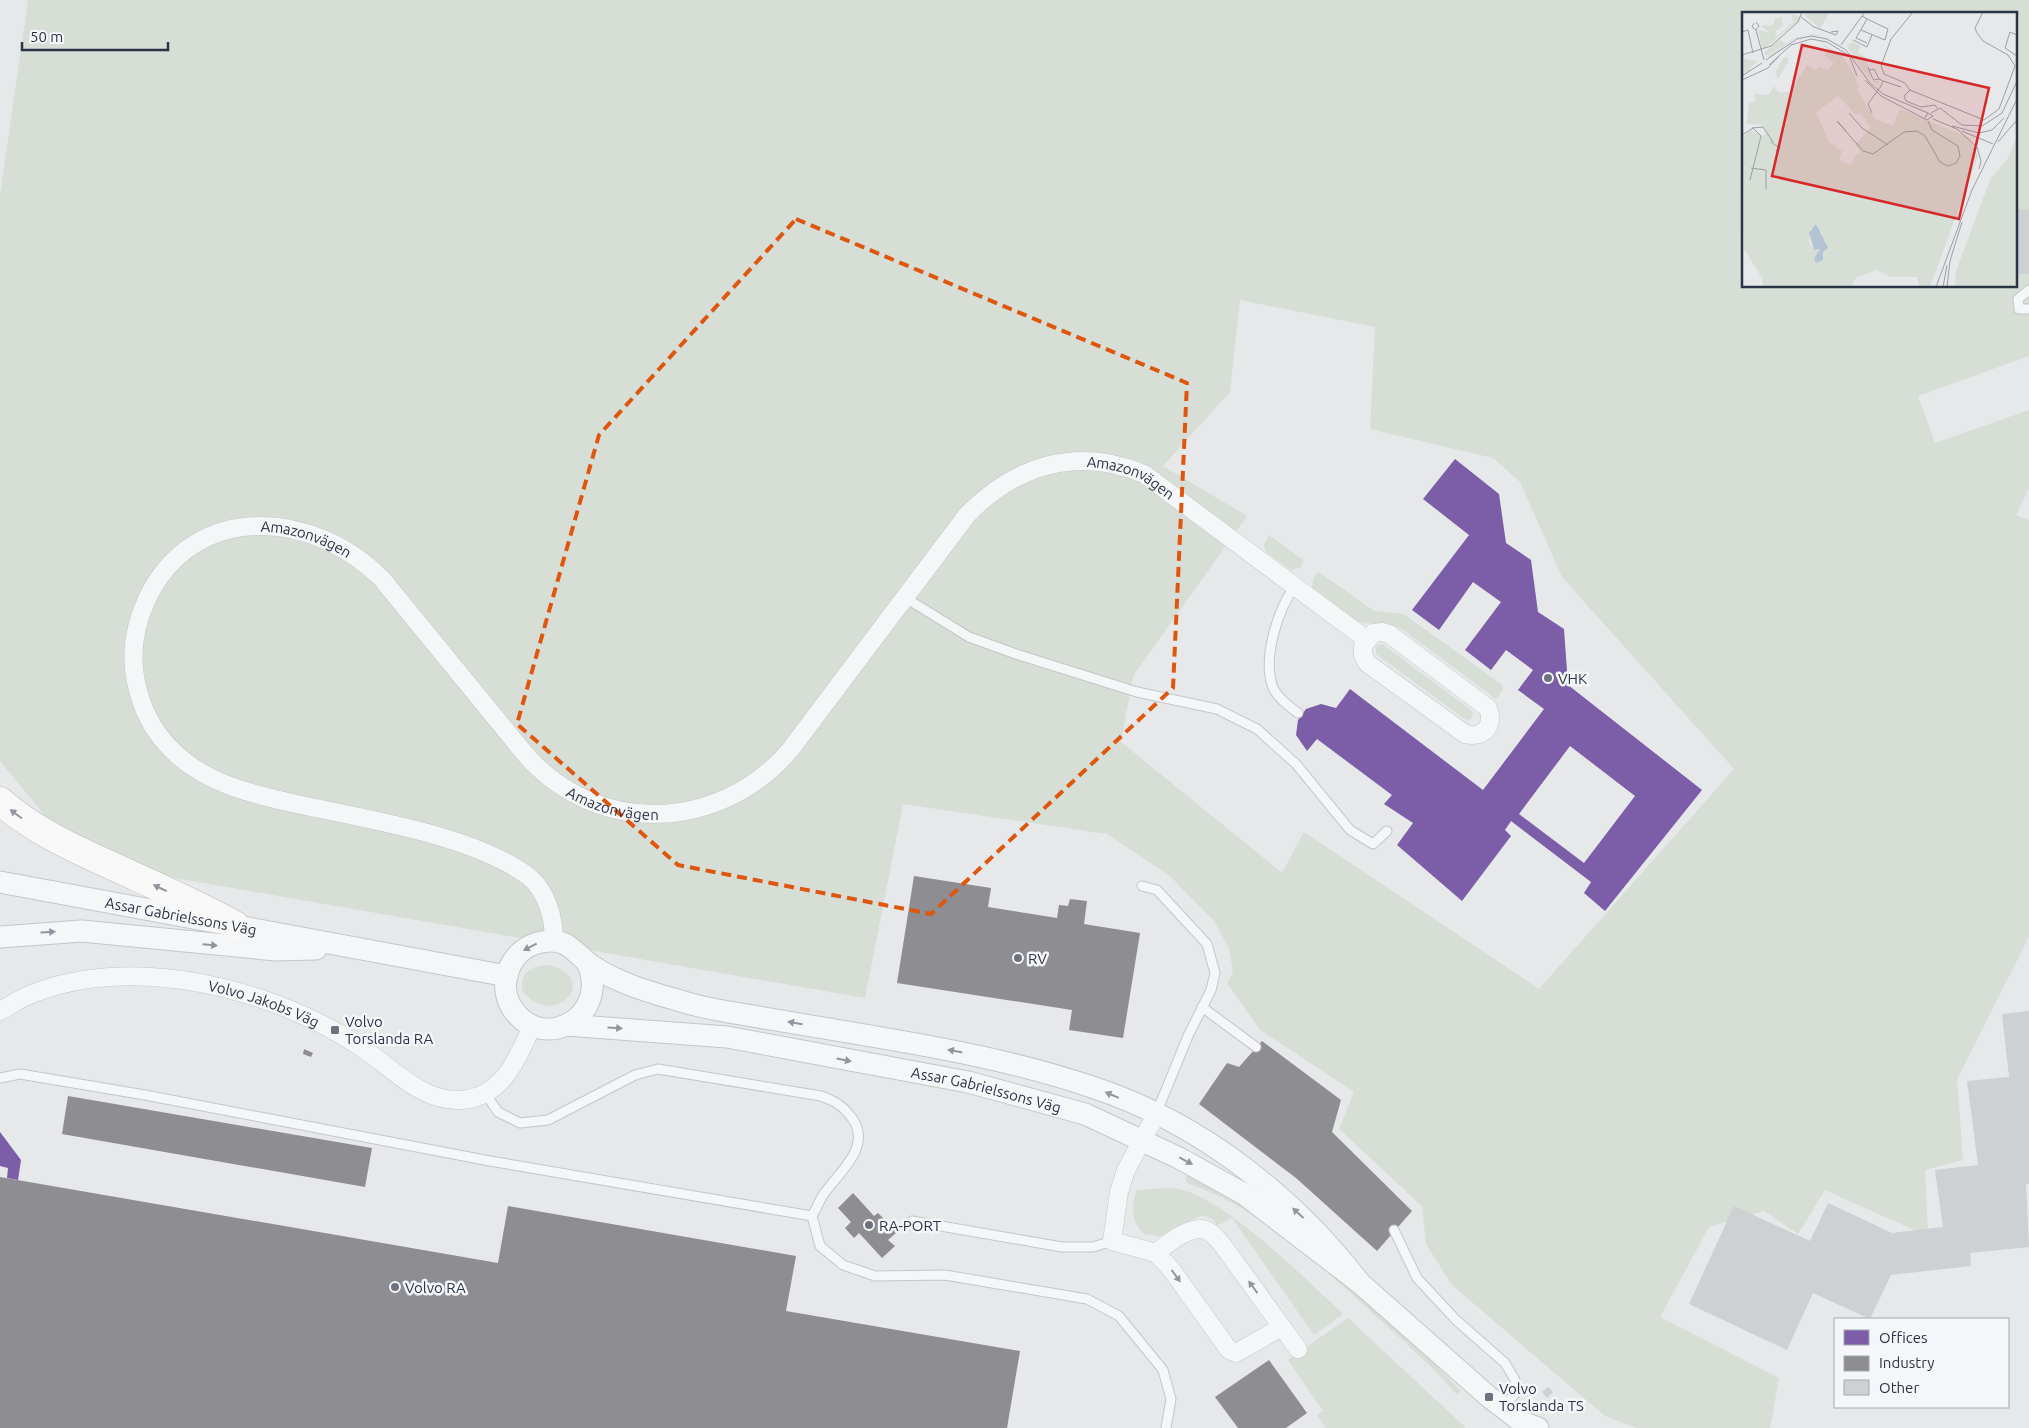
<svg xmlns="http://www.w3.org/2000/svg" width="2029" height="1428" font-family="Ubuntu,sans-serif">
<style>
.green{fill:#d6ded6;fill-rule:evenodd}
.offices{fill:#7b5ea7;fill-rule:evenodd}
.industry{fill:#8d8d92}
.building{fill:#ced0d3}
.lines{fill:none;stroke-linecap:round;stroke-linejoin:round}
.service-casing{stroke:#c4c6c8;stroke-width:11}
.minor-casing{stroke:#c4c6c8;stroke-width:19}
.tertiary-casing{stroke:#c4c6c8;stroke-width:23}
.trunk-casing{stroke:#b8bbbf;stroke-width:29}
.service{stroke:#f5f6f7;stroke-width:9}
.minor{stroke:#f5f6f7;stroke-width:18}
.tertiary{stroke:#f5f6f7;stroke-width:21}
.trunk{stroke:#f8f8f8;stroke-width:28}
.oneway{fill:#92969e}
.oneway2{fill:#90959e}
.marked{fill:none;stroke:#df570f;stroke-width:4;stroke-dasharray:10 6;stroke-linejoin:round}
.poi-dot{fill:#6c737f;stroke:#f4f6f9;stroke-width:2}
.labels{text-anchor:middle;dominant-baseline:central;stroke-width:5;stroke-linejoin:round;paint-order:stroke}
.street-label{font-size:15px;fill:#2b3445;stroke:#f4f6f9}
.poi-label{font-size:15px;fill:#2b3445;stroke:#f4f6f9;text-anchor:start}
.inset-road{fill:none;stroke:#9ba0a8;stroke-width:1}
.view{fill:#d62828;fill-opacity:0.15;stroke:#d62828;stroke-width:2.5}
.inset-edge{fill:none;stroke:#2b3445;stroke-width:2.5}
</style>
<rect width="100%" height="100%" fill="#e6e8ea"/>
<g class="green">
<path d="M28,0h2001v356l-111,40 17,47 94,-33v79l-13,26 13,5v417l-72,142 6,81 -38,10 3,61 -14,-1 -89,-40 -27,44 -34,-23 -55,16 -49,90 119,61 -9,50h-133l-32,-12 -153,-131 -26,-41 -4,-38 -83,-77 15,-37 -94,-62 -33,-47 6,-11 -4,-24 -15,-27 -44,-45 -63,-42 -204,-30 -38,194 -782,-136 -83,-101v-566zM1743,14h272v272h-272zM1240,300l135,27 -5,102 123,29 27,24 42,95 172,192 -195,220 -235,-157 -22,41 -161,-131 12,-66 114,-160 -84,-50 67,-74z"/>
<polygon points="1269,535 1303,560 1301,567 1291,570 1266,552 1264,545"/>
<path d="M1319,572l55,39 30,3 98,71 1,4 -7,10 -94,-70c-21,-11 -33,-1 -49,-10l-41,-31 1,-10z"/>
<polygon points="1382,644 1471,710 1473,714 1471,719 1466,720 1376,654 1376,646"/>
<path d="M548,965c55,13 6,65 -25,27 -5,-18 8,-26 25,-27z"/>
<path d="M1190,1171l107,69 113,99 51,52 -4,4c-23,-28 -52,-52 -79,-77 -56,-51 -117,-110 -191,-135l-1,-4z"/>
<path d="M1168,1188c47,-2 140,94 175,126l-29,21 -82,-117 -15,8 -3,-6 -11,-5 -16,7 -23,15 -20,-3c-13,-13 -14,-28 -7,-44z"/>
<polygon points="1348,1318 1466,1428 1326,1428 1317,1415 1323,1411 1288,1360"/>
</g>
<g class="offices">
<path d="M1455,459l44,35 7,49 25,17 7,52 26,17 4,56 134,105 -97,121 -21,-18 7,-11 -80,-61 -6,9 6,6 -49,65 -65,-56 16,-22 -29,-19 8,-9 -75,-56 -10,12 -11,-16 2,-15 8,-11 15,-5 15,4 14,-19 133,101 61,-81 -26,-19 15,-20 -27,-20 -15,20 -26,-20 36,-48 -28,-20 -34,48 -27,-20 57,-75 -46,-36zM1570,746l65,50 -51,67 -65,-49z"/>
<polygon points="0,1132 21,1160 18,1180 7,1178 8,1168 0,1166"/>
</g>
<g class="industry">
<polygon points="914,876 991,888 988,907 1057,918 1059,905 1068,906 1070,899 1087,901 1084,924 1140,933 1123,1038 1069,1030 1072,1010 897,983"/>
<polygon points="1262,1041 1341,1100 1332,1132 1412,1211 1377,1251 1296,1178 1199,1104 1227,1063 1239,1067"/>
<polygon points="304,1049 313,1053 311,1057 303,1054"/>
<polygon points="68,1096 372,1148 365,1187 62,1134"/>
<polygon points="0,1177 498,1263 508,1206 796,1256 786,1311 1020,1351 1007,1428 0,1428"/>
<polygon points="853,1193 874,1216 878,1213 897,1232 888,1240 895,1246 882,1258 859,1233 854,1238 845,1228 851,1222 838,1208"/>
<polygon points="1269,1360 1307,1413 1286,1428 1238,1428 1215,1397"/>
</g>
<g class="building">
<polygon points="2025,209 2029,210 2029,274 2015,274 2015,210"/>
<polygon points="2029,1011 2029,1184 2026,1184 2029,1247 1970,1253 1971,1266 1891,1275 1870,1319 1813,1293 1787,1350 1689,1304 1734,1206 1810,1241 1828,1203 1892,1233 1943,1227 1935,1170 1978,1165 1967,1081 2009,1077 2002,1014"/>
<polygon points="1548,1387 1553,1392 1547,1398 1542,1392"/>
</g>
<g class="lines">
<defs>
<g id="service">
<polyline points="2029,290 2018,299 2019,309 2029,309"/>
<path d="M1295,586c-17,23 -32,70 -23,99 4,12 17,21 26,28"/>
<polyline points="904,597 969,637 1016,654 1137,692 1217,709 1257,729 1296,764 1350,830 1373,844 1387,831"/>
<polyline points="1142,886 1157,890 1207,944 1215,973 1211,990 1188,1036 1156,1114"/>
<polyline points="1202,1007 1256,1047"/>
<polyline points="0,1078 20,1074 145,1095 490,1161 812,1216"/>
<path d="M485,1093l13,19 22,11 28,-3 87,-45 23,-6 163,27c14,5 22,10 31,22 21,29 -14,55 -29,77 -4,7 -7,14 -11,21"/>
<polyline points="812,1216 820,1246 843,1265 875,1276 945,1275 1087,1299 1119,1316 1163,1370 1171,1399 1166,1428"/>
<polyline points="912,1221 1062,1247 1093,1247 1112,1241"/>
<polyline points="1394,1230 1417,1278 1456,1320 1505,1363 1515,1380 1516,1393 1503,1407"/>
</g>
<g id="minor">
<path d="M1382,632l7,2 99,74c7,18 -5,31 -23,26l-98,-71 -4,-8v-9l10,-13z"/>
<path id="s1" d="M554,941c0,-23 -7,-50 -26,-65 -54,-40 -157,-56 -222,-70 -51,-11 -102,-21 -138,-60 -17,-18 -27,-40 -32,-64 -6,-28 -1,-57 11,-83 47,-99 167,-89 235,-20l143,175c72,83 195,78 265,-4l177,-235c48,-50 111,-69 177,-41l223,166"/>
<path id="s2" d="M0,1011c11,-6 22,-14 34,-18 99,-39 236,-5 322,51 33,20 63,58 105,56 42,-3 56,-41 71,-74"/>
<polyline points="1156,1253 1112,1241 1119,1192 1126,1170 1156,1115"/>
<path d="M1282,1327l-46,26 -7,-3 -58,-81 -15,-16c11,-9 30,-25 46,-24 7,0 14,9 19,14l77,106"/>
</g>
<g id="tertiary">
<path id="s3" d="M0,882l507,94"/>
<polyline points="0,937 82,931 276,950 316,949"/>
<path d="M587,962c25,54 -45,93 -75,46 -16,-26 0,-61 30,-66 26,-5 31,10 49,23 29,20 66,29 100,39 22,6 45,9 67,13 36,6 71,12 107,18 77,13 153,27 227,52 107,35 200,108 268,196"/>
<path id="s4" d="M566,1025l161,12 241,45 117,32 94,44 65,36 116,89 129,114 33,25 16,6"/>
</g>
<path id="trunk" d="M0,801c32,28 70,46 108,63 43,20 86,38 127,61"/>
</defs>
<use href="#service" class="service-casing"/>
<use href="#minor" class="minor-casing"/>
<use href="#tertiary" class="tertiary-casing"/>
<use href="#trunk" class="trunk-casing"/>
<use href="#service" class="service"/>
<use href="#minor" class="minor"/>
<use href="#tertiary" class="tertiary"/>
<use href="#trunk" class="trunk"/>
</g>
<defs><path id="oneway-solid" d="M-6-.8H1V-3.2L6.5 0L1 3.2V.8H-6Z" transform="scale(1.25)"/></defs>
<g class="oneway">
<use href="#oneway-solid" transform="translate(16 814) rotate(-143)"/>
<use href="#oneway-solid" transform="translate(160 888) rotate(-155)"/>
</g>
<g class="oneway2">
<use href="#oneway-solid" transform="translate(48 932) rotate(-3)"/>
<use href="#oneway-solid" transform="translate(210 945) rotate(5)"/>
<use href="#oneway-solid" transform="translate(530 947) rotate(153)"/>
<use href="#oneway-solid" transform="translate(795 1023) rotate(-170)"/>
<use href="#oneway-solid" transform="translate(615 1028) rotate(4)"/>
<use href="#oneway-solid" transform="translate(955 1051) rotate(-169)"/>
<use href="#oneway-solid" transform="translate(844 1060) rotate(11)"/>
<use href="#oneway-solid" transform="translate(1112 1095) rotate(-157)"/>
<use href="#oneway-solid" transform="translate(1186 1161) rotate(28)"/>
<use href="#oneway-solid" transform="translate(1298 1213) rotate(-138)"/>
<use href="#oneway-solid" transform="translate(1176 1276) rotate(54)"/>
<use href="#oneway-solid" transform="translate(1253 1287) rotate(-126)"/>
</g>
<path class="marked" d="M796,219l391,164 -14,305 -242,226 -253,-49 -161,-141 82,-289z"/>
<g class="poi-dot">
<circle cx="1548" cy="678" r="5"/>
<circle cx="1018" cy="958" r="5"/>
<rect x="330" y="1025" width="10" height="10" rx="2.5"/>
<circle cx="869" cy="1225" r="5"/>
<circle cx="395" cy="1287" r="5"/>
<rect x="1484" y="1392" width="10" height="10" rx="2.5"/>
</g>
<g class="labels">
<g class="street-label">
<text stroke="none"><textPath href="#s1" startOffset="1901">Amazonvägen</textPath></text>
<text stroke="none"><textPath href="#s1" startOffset="808">Amazonvägen</textPath></text>
<text stroke="none"><textPath href="#s1" startOffset="1226">Amazonvägen</textPath></text>
<text stroke="none"><textPath href="#s3" startOffset="184">Assar Gabrielssons Väg</textPath></text>
<text stroke="none"><textPath href="#s2" startOffset="274">Volvo Jakobs Väg</textPath></text>
<text stroke="none"><textPath href="#s4" startOffset="426">Assar Gabrielssons Väg</textPath></text>
</g>
<g class="poi-label">
<text x="1558" y="678">VHK</text>
<text x="1028" y="958">RV</text>
<text x="345" y="1021">Volvo<tspan x="345" dy="17">Torslanda RA</tspan></text>
<text x="879" y="1225">RA-PORT</text>
<text x="405" y="1287">Volvo RA</text>
<text x="1499" y="1388">Volvo<tspan x="1499" dy="17">Torslanda TS</tspan></text>
</g>
</g>
<g transform="translate(1742 12)">
<rect width="275" height="275" fill="#e6e8ea"/>
<path d="M64,0h24l-10,16 -15,-12zM48,3h6l2,3 2,-3 -1,5 -37,30 -4,-20 12,3 -9,-7 12,-1 2,-7 7,-1 1,9 -8,6 2,4 17,-14zM64,23l7,-1 6,1 22,7 -20,-6 -15,-1 -15,6 -19,15 -6,1 15,-10 -16,9v-4l15,-13 5,5 6,-4 7,-3zM110,30l9,4 -3,7 8,4 5,24h8v4l-8,-4 -24,-34zM80,31l19,12 11,15 7,17 -2,3 18,29 18,7 7,-17 69,29 9,18 -48,131h-11l-2,-10h-26l-15,-7 -20,8 -5,9h-88l-1,-9 -18,-29 -1,-112 8,-8 10,7 6,-2 -4,-9 -16,-1 2,-22h6v-8l14,1 5,-9 4,6h12l17,-27 9,6 3,-4 9,3 6,-7 -10,-8 3,-6zM96,84l18,19 3,-3 12,15 -16,18 6,7 -7,5 -3,8 -12,-5 3,-9 -13,-9 -13,-30zM69,216l12,24 -6,11 -3,-5 6,-9 -6,1 -5,-8zM42,45h4v5l-10,17 -3,-7zM0,46l15,3 -8,8 2,1 -9,4zM275,124v151h-62l1,-16 34,-91 18,-22z" fill="#d6ded6" fill-rule="evenodd"/>
<path d="M74,212l12,24 -5,4v8l-7,3 -2,-5 6,-9 -6,1 -5,-17z" fill="#b5c4d4"/>
<path class="inset-road" d="M171,0l-22,27 -10,27 3,8 21,9 5,7 74,30 15,-11 16,-43 -7,-11 -25,-14 -6,-8 -2,-5 8,-16M120,4l5,3 -11,19 11,5M59,5l13,10 22,8 2,-4 -7,1M12,11l-2,4 4,3 3,-4 -3,-4M14,18l8,30M119,18l24,10 3,-11 -21,-10M0,20l6,-2 5,23M275,23l-7,-3 -5,16 12,8M111,28l14,7 5,-12M99,33l24,-33M0,43l29,-9 27,-24 4,-10M108,46l7,18M24,48l31,-21 14,-3 16,3 19,11 24,33 13,11 45,19M27,53l22,-20 20,-6 16,3 21,13M126,55l1,3 4,9 1,1 5,-1 -5,-10 -5,1M0,64l20,-13M0,68l26,-12 11,-12M123,68l16,16 46,24 6,-4 -5,-3 -3,5M141,69l18,6M168,78l-6,6 2,5 15,6 14,-2 2,3M107,101l13,15 26,17M130,101l-4,-9 13,-18 2,-5 -4,-2M189,101l9,-5 22,17 20,1 20,-13 15,-32M191,107l24,10M210,114l27,7 13,-3M10,116l11,-1 10,15M215,117l20,18 4,14 -2,8M250,118l12,-12M104,119l-9,-10 26,30 10,3 31,-22 13,-1 8,5 15,26 8,4 8,-3 4,-7 -2,-10 -26,-16 -4,-9M220,119l31,13M0,123l11,-7 8,8 -11,44M29,130l9,6 -4,3M256,130l19,-22M0,148v21M9,156l15,2v19M194,275l36,-97 45,-91M201,275l4,-22M205,275l3,-26 12,-39"/>
<path class="view" d="M60,33l187,43 -30,131 -187,-43z"/>
<rect width="275" height="275" class="inset-edge"/>
</g>
<rect x="1834" y="1318" width="175" height="90" fill="#f4f6f9" stroke="#a4a8b1"/>
<rect x="1844" y="1330" width="25" height="15" fill="#7b5ea7" stroke="#a4a8b1"/>
<text x="1879" y="1343" font-size="15" fill="#2b3445">Offices</text>
<rect x="1844" y="1356" width="25" height="15" fill="#8d8d92" stroke="#a4a8b1"/>
<text x="1879" y="1368" font-size="15" fill="#2b3445">Industry</text>
<rect x="1844" y="1380" width="25" height="15" fill="#ced0d3" stroke="#a4a8b1"/>
<text x="1879" y="1393" font-size="15" fill="#2b3445">Other</text>
<path d="M22 42v8h146v-8" fill="none" stroke="#2b3445" stroke-width="2.5"/>
<text x="30" y="42" font-size="15" fill="#2b3445" stroke="#f4f6f9" stroke-width="4" paint-order="stroke">50 m</text>
</svg>
